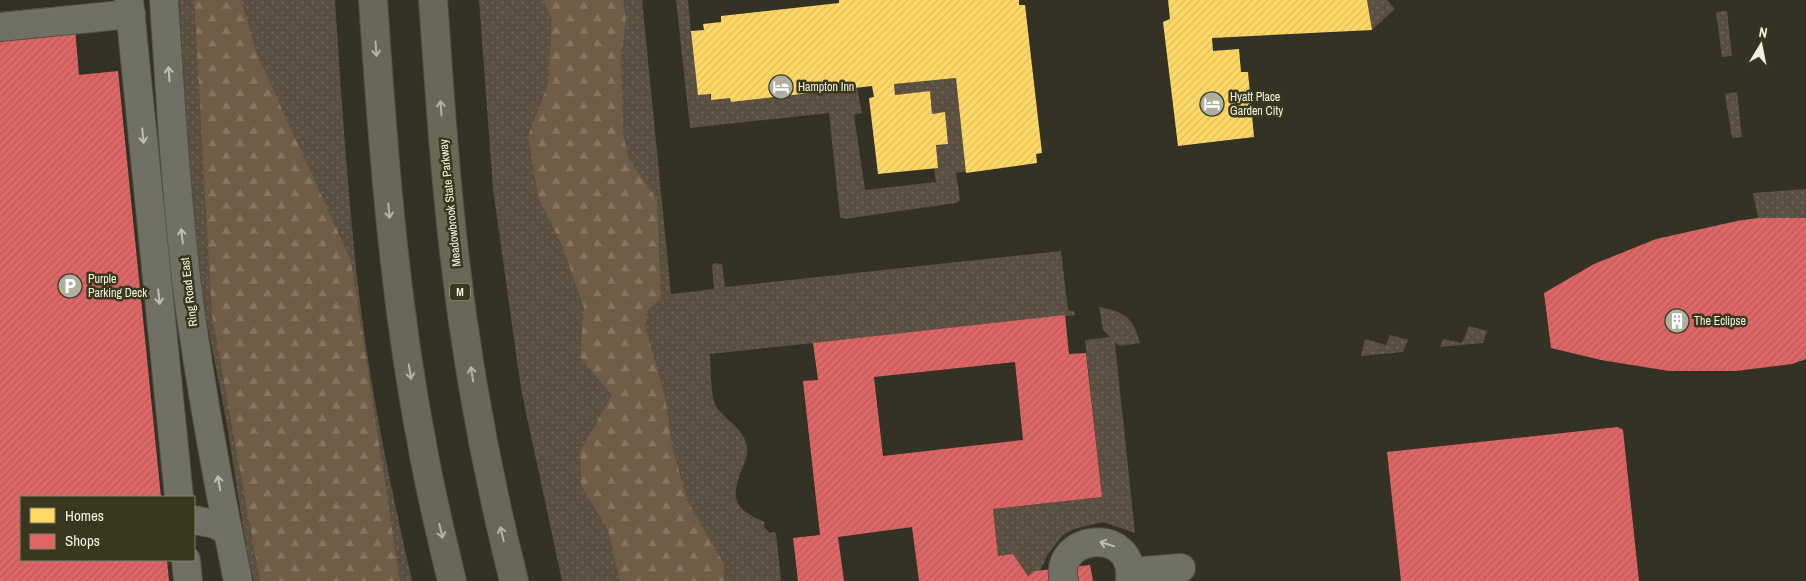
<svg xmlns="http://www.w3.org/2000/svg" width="1806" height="581" font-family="'Archivo Narrow',sans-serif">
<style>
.grass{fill:url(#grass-dots)}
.forest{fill:url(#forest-firs)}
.homes{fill:url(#homes-hatch)}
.shops{fill:url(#shops-hatch);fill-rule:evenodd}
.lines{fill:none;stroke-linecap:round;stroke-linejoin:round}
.minor-casing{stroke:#515144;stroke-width:30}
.highway-casing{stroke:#515144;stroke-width:30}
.minor{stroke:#707065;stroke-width:28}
.highway{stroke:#6a6757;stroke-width:28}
.oneway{stroke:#b5b3a3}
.oneway2{stroke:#bebeb0}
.labels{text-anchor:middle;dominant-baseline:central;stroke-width:5;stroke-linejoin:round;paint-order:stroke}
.shield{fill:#39381e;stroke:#babaa7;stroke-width:1}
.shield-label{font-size:11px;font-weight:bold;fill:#f2f2e2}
.poi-label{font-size:12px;fill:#f2f2e2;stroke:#39381e;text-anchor:start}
.street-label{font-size:12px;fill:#f2f2e2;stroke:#39381e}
</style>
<defs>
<pattern id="grass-dots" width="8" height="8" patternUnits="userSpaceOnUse" patternTransform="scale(1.25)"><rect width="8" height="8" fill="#5a4f41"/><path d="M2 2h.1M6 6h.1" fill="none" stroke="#72695c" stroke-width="1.8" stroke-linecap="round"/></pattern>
<pattern id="forest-firs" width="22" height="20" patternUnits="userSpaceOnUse" patternTransform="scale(1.25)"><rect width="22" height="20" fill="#705d47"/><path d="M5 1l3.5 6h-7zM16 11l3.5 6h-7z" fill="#857561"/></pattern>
<pattern id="homes-hatch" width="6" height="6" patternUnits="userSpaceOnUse" patternTransform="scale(1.25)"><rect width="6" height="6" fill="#ffd966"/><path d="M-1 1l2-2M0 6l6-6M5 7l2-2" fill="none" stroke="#dbbc5f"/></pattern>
<pattern id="shops-hatch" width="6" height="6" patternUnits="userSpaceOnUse" patternTransform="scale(1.25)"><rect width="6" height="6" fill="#e06666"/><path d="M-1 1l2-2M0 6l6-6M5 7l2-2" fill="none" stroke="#b35d5c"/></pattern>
</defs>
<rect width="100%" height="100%" fill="#333224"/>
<g class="grass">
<path d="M179,0h156c6,92 12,184 22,276 11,102 32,204 55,305h-158l-8,-34 -19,-122 -25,-128 -12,-116z"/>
<path d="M479,0h163l29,294 43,-5 -2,-24 3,-2 7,1 3,23 336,-36 7,59 5,1 3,4 -366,39c1,13 0,44 7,54 9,12 28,22 30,39 1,8 -2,15 -5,22 -12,31 -8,40 23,53l-1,5 6,6 3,-1 3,1 5,48h-219l-41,-192 -28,-200z"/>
<polygon points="676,0 688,0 691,31 711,99 730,98 731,102 857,88 862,113 854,115 865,190 936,182 934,168 938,167 936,145 948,144 945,113 932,114 930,91 895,95 894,84 956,78 968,171 956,173 960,200 956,203 844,219 840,217 829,113 690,128"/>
<polygon points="1367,0 1387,0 1395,9 1372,30"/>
<polygon points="1727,11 1732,56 1722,57 1716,12"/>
<polygon points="1737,92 1742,137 1732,138 1725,94"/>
<polygon points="1806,189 1806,218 1758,218 1753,193"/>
<path d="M1099,307c26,5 34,10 41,36l-20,3 -5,-3 20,190 -32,-11 -29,7 -11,6 -15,19 -8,17h-5l-7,5 -15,-22 -15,2 -5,-47 109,-12 -17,-157 25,-3 -7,-7z"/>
<polygon points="1469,326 1487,331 1483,343 1440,347 1443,339 1462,343"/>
<polygon points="1390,335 1408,340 1403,352 1361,356 1365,339 1386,345"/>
</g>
<g class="forest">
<polygon points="194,0 241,0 257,54 351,261 400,581 260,581 212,315"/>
<polygon points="543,0 623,0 626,20 621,57 623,133 628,158 657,200 661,299 648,310 645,326 665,397 672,446 687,500 724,564 724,581 620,581 608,530 581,485 580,452 612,395 580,357 584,308 562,245 539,199 528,137 548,84 552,19"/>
</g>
<g class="homes">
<polygon points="839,0 1019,0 1019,5 1025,5 1042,153 1036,154 1037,163 966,173 956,78 894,84 895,95 930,91 932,114 945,112 948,144 936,145 938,168 878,174 869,98 874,97 872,86 731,102 730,98 711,100 711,94 698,95 691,31 704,30 703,24 721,22 721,16 839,3"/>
<polygon points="1168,0 1367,0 1372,30 1212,38 1213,51 1239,49 1241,72 1248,72 1254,137 1178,146 1163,22 1170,19"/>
</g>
<g class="shops">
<polygon points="73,5 79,75 118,71 161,497 21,497 21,560 167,560 169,581 0,581 0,12"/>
<polygon points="1758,218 1806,218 1806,359 1792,364 1736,371 1669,371 1601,360 1551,348 1544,293 1594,264 1656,239 1737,221"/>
<path d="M1065,315l4,39 17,-1 16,144 -109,12 5,47 15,-2 15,22 7,-5 55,-6 3,16h-174l-7,-54 -74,10 6,44h-46l-5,-43 27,-3 -17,-154 15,-1 -5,-37zM1015,362l8,78 -140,16 -9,-79z"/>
<polygon points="1618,427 1623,430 1639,581 1401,581 1387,452"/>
</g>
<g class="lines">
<defs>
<g id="minor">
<polyline points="129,0 179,497"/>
<path d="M164,0c6,96 12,191 23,287 13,98 31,197 51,294"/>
<polyline points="0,27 131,14"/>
<polyline points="194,520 215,524 228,531"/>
<polyline points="186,560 188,581"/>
<polyline points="1131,572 1181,568"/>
<path d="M1064,581c-12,-46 72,-57 66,0"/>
</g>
<g id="highway">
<path d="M373,0c10,149 21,298 49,444 8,46 19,92 30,137"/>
<path d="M433,0c5,68 9,136 16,204 12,127 34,254 65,377"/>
</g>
</defs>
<use href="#minor" class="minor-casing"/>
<use href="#highway" class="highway-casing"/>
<use href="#minor" class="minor"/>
<use href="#highway" class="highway"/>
</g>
<defs><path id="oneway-shaft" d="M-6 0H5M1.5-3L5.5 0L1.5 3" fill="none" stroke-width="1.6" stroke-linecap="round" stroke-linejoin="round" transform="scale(1.25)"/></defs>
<g class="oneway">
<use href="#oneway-shaft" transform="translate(376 49) rotate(86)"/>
<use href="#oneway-shaft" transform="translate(441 108) rotate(-94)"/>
<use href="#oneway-shaft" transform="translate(389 211) rotate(84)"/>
<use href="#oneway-shaft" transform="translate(410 372) rotate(81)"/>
<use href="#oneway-shaft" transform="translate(472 374) rotate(-99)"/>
<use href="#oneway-shaft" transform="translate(441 531) rotate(77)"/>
<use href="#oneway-shaft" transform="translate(502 534) rotate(-103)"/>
</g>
<g class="oneway2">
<use href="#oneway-shaft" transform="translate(169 74) rotate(-94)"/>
<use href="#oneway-shaft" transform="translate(143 136) rotate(84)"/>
<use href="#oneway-shaft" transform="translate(182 236) rotate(-96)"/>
<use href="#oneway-shaft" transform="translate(159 297) rotate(84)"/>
<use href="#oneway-shaft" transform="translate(219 483) rotate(-100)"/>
<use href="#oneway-shaft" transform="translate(1107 544) rotate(-163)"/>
</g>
<defs>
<symbol id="hotel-disc" viewBox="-11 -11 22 22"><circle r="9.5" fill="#afafa0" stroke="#39381e"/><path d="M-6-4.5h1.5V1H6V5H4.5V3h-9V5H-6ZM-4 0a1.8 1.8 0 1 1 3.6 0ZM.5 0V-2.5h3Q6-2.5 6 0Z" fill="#fff"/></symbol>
<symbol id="parking-disc" viewBox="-11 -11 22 22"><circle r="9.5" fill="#afafa0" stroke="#39381e"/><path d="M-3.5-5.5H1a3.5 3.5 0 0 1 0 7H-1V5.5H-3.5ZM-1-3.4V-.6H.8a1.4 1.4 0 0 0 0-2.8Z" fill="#fff"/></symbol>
<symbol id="building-disc" viewBox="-11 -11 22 22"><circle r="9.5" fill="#afafa0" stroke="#39381e"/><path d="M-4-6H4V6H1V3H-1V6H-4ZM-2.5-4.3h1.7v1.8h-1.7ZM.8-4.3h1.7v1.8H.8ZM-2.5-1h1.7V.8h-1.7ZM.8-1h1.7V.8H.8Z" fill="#fff"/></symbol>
</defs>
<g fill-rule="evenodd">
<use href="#hotel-disc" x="767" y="73" width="28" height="28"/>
<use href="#hotel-disc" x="1198" y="90" width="28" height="28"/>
<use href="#parking-disc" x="56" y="272" width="28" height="28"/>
<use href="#building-disc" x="1663" y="307" width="28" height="28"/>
</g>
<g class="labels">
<rect class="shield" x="450" y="283.5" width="20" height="17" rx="4"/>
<g class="shield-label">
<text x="460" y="292">M</text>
</g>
<g class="poi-label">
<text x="798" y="87">Hampton Inn</text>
<text x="1230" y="97">Hyatt Place<tspan x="1230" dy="14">Garden City</tspan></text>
<text x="88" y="279">Purple<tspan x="88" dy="14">Parking Deck</tspan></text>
<text x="1694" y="321">The Eclipse</text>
</g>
<g class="street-label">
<text transform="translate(450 203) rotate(-96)">Meadowbrook State Parkway</text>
<text transform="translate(189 292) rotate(-97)">Ring Road East</text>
</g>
</g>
<rect x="20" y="496" width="175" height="65" fill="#39381e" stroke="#83826c"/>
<rect x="30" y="508" width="25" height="15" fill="#ffd966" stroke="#83826c"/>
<text x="65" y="521" font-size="15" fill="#f2f2e2">Homes</text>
<rect x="30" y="534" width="25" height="15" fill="#e06666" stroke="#83826c"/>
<text x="65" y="546" font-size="15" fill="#f2f2e2">Shops</text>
<g transform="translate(1761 45) rotate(10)" stroke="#39381e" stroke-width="4" paint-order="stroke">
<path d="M0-4L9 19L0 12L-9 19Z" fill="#f2f2e2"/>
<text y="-8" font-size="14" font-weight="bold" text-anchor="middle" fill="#f2f2e2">N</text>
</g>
</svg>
